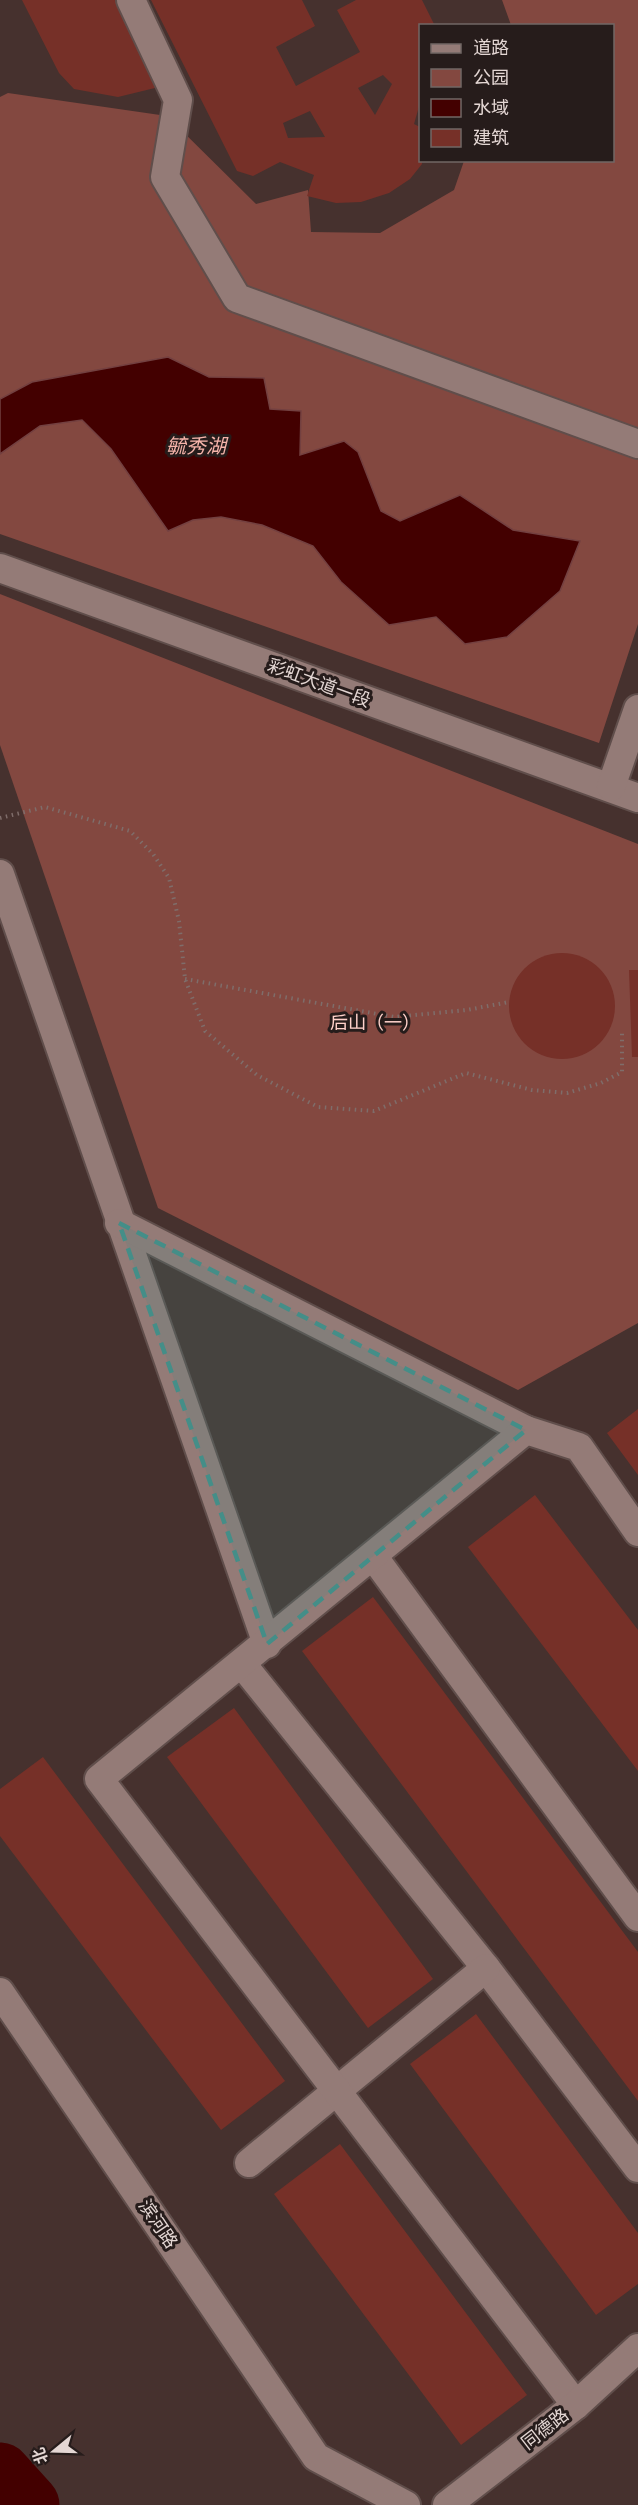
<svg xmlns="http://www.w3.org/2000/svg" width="638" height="2505" font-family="'Varela Round','Noto Sans SC',sans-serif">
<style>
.green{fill:#834840}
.water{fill:#430000;stroke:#734040;stroke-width:1.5}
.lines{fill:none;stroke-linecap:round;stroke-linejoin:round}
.river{stroke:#430000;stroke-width:63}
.building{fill:#763028;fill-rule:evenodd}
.minor-casing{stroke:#604e4b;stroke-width:32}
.path{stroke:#7f6d6a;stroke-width:4;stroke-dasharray:1.5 4.5;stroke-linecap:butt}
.minor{stroke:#947b77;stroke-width:28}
.marked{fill:#448e88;fill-opacity:0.2;stroke:#448e88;stroke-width:4.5;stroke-dasharray:12 8;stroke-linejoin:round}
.labels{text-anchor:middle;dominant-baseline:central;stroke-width:6;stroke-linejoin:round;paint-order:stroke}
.street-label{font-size:18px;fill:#e4d7d4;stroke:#261c1b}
.park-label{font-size:18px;fill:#ffd1ca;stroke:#261c1b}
.water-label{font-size:20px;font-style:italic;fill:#f6b4aa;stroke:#261c1b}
</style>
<rect width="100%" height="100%" fill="#46312e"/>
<g class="green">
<polygon points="502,0 638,0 638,624 599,743 0,534 0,97 8,93 167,116 256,204 308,190 311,232 380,233 454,190 464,161 612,160 612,26 511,25"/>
<polygon points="0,594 638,844 638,1323 518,1390 158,1208 0,745"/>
</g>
<polygon class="water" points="168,357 209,377 264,378 270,409 301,411 300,455 344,441 358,452 381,511 400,521 460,495 513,530 580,541 560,591 507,637 465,644 436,617 389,625 341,582 313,546 262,525 221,517 193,520 168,531 111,449 82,420 40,426 0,454 0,399 32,382"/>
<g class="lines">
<polyline class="river" points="0,2474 28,2505"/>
</g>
<g class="building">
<polygon points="22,0 117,0 159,87 118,97 74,89 59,73"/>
<path d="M151,0h151l13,26 -39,21 20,39 64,-34 -23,-42 19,-10h66l13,26h-15v77l-6,21 6,3 2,37 -12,15 -21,14 -28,9 -25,1 -29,-7 7,-21 -34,-13 -27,14 -16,-5zM383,75l9,9 -17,31 -17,-27zM310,111l15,26 -37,1 -5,-15z"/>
<circle cx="562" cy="1006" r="53"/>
<polygon points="629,970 638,970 638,1057 632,1057"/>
<polygon points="638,1409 638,1475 607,1433"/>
<polygon points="535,1495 638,1630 638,1771 468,1547"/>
<polygon points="373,1597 638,1952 638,2101 302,1651"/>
<polygon points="234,1708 433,1979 368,2028 167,1757"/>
<polygon points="43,1757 285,2081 221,2130 0,1836 0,1789"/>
<polygon points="476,2014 638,2233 638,2284 596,2315 410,2064"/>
<polygon points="340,2144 527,2395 461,2445 274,2194"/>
</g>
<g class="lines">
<defs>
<g id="minor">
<polyline points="131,0 178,100 165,177 237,298 638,444"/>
<polyline points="0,568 638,798"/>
<polyline points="611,787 638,709"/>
<polyline points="0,874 267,1644"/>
<polyline points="119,1223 526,1430"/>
<polyline points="373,1556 638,1917"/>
<polyline points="242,1664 486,1968 638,2168"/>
<polyline points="0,1992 316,2457 406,2505"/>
<polyline points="249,2163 486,1968"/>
<polyline points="576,2405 99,1779 526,1430 579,1447 638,1532"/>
<polyline points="447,2505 576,2405 638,2348"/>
</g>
</defs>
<use href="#minor" class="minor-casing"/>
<g class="path">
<polyline points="0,818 45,807 130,831 153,854 169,878 179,921 185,979 205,1031 257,1075 318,1107 374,1111 466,1073 532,1090 567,1093 601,1083 622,1072 622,1030"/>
<polyline points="185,979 394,1017 467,1010 509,1002"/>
</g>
<use href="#minor" class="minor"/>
</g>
<path class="marked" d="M119,1223l407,207 -259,214z"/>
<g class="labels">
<g class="street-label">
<text transform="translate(319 683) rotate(20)">彩虹大道一段</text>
<text transform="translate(158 2224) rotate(56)">滨河路</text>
<text transform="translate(545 2429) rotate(-38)">同德路</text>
</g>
<g class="park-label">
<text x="375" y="1023">后山（一）</text>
</g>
<g class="water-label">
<text x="196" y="447">毓秀湖</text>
</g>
</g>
<rect x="419" y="24" width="195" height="138" fill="#261c1b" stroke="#726765" stroke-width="1.5"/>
<rect x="431" y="44" width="30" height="9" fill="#947b77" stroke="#726765" stroke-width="1.5"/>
<text x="473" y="54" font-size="18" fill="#e4d7d4">道路</text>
<rect x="431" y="69" width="30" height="18" fill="#834840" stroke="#726765" stroke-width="1.5"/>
<text x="473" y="84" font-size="18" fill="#e4d7d4">公园</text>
<rect x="431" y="99" width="30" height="18" fill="#430000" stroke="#726765" stroke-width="1.5"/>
<text x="473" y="114" font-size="18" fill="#e4d7d4">水域</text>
<rect x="431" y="129" width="30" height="18" fill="#763028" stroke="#726765" stroke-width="1.5"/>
<text x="473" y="144" font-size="18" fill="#e4d7d4">建筑</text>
<g transform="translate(54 2451) rotate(251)" stroke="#261c1b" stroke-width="4.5" paint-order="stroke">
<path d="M0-4.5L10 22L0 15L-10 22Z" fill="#e4d7d4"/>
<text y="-9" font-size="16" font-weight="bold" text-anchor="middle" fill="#e4d7d4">北</text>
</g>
</svg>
